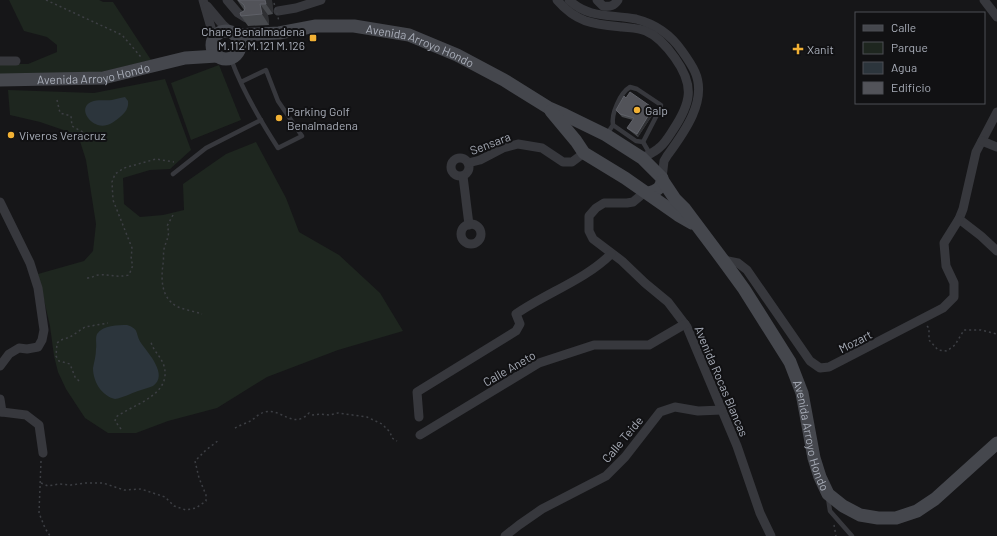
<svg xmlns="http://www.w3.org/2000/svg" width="997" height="536" font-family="Barlow,sans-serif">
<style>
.green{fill:#1e261f}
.water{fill:#2c353c}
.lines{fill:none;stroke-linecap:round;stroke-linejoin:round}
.path{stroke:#3d3f44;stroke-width:1.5;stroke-dasharray:2 3;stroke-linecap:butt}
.service{stroke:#37383d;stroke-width:4.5}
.minor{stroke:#37383d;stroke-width:9}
.secondary{stroke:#45474d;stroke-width:13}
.path-bridge{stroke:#3d3f44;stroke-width:1.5;stroke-dasharray:2 3;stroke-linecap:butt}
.wall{fill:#47494d}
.shaded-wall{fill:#2f3033}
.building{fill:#525359;stroke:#5f6168}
.poi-dot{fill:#f2b134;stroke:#111113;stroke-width:1.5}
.labels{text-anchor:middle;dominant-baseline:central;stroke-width:4;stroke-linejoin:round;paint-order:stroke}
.poi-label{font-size:12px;fill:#a8adb8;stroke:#111113;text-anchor:start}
.street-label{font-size:12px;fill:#a8adb8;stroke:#111113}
</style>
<rect width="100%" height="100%" fill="#161618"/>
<g class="green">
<polygon points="9,0 99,0 103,2 113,2 151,60 101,72 0,75 0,64 28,64 57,52 57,45 47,37 24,31"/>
<polygon points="219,65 241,120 191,140 171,83"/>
<polygon points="165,79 191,150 170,169 150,170 123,178 124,204 140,217 163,215 184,210 183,184 226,154 256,142 286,198 299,232 339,255 380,293 403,331 338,350 267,377 217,408 168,421 136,433 108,433 85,418 66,389 58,372 54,356 50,326 38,274 84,261 93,251 96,224 86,160 78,135 40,122 10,115 8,90 94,93"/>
</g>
<g class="water">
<path d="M125,97l3,4c1,7 -3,12 -8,16 -4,3 -8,7 -13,8 -14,5 -31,-16 -16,-23 7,-3 14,-1 21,-2 4,-1 8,-2 13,-3z"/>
<path d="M127,325c13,4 8,9 14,18 7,10 28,32 12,43 -4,2 -10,3 -15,5 -7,2 -15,7 -23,8 -13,-3 -22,-17 -22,-31 1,-6 3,-12 3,-19 1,-4 -1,-11 1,-15 6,-9 21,-9 30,-9z"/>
</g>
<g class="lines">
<g class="path">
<polyline points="46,0 122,35 141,57"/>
<polyline points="57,100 60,113 71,116 72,126 88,135 90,139"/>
<path d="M173,215l-6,11c4,9 -1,14 -3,23 -1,5 0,10 -1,15 -2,15 -2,33 13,42 8,4 18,5 26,8"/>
<path d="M87,278c5,0 8,-3 12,-3 11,-1 17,3 30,0l4,-10 -2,-5 1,-12 -19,-48 -1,-18 3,-8 9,-6 32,-9 18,3"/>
<polyline points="927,326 929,328 929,340 938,350 947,351 955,345 964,330 981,330 997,334"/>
<polyline points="79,381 75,377 70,364 59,361 56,356 57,343 61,340 70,337 85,327 108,323"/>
<path d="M235,428c5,-3 12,-5 17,-8 4,-3 8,-7 13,-8 17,-4 28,18 44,1l4,2 7,-1 10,1 8,-2 29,4 15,7 8,8 2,6 5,3"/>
<path d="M121,429l-6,-8 1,-4c18,-13 56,-22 48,-51 -3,-10 -11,-15 -13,-24"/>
<polyline points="41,461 39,513 45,528 50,536"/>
<polyline points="41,483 48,486 59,484 71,485 85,483 103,483 124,490 141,489 165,497 174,506 186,510 196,508 206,501 206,495 199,478 195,461 206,450 219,440"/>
<polyline points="834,525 836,536"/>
</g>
<g class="service">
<path d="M231,59c11,31 29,61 47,89l24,-12 -24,-35 -12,-31 -25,12"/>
<path d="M607,134l6,-9 23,16 7,1 16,-31 2,-6 -24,-16 -7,-2c-10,6 -19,27 -17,38"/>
<polyline points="643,142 650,154"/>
<polyline points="173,174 206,148 261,120"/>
<polyline points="828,498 830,511 852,536"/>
</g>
<g class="minor">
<polyline points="203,0 214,38"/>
<polyline points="227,0 238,13 246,18"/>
<path d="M557,0c20,23 36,24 65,27 8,1 16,1 24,4 12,5 22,17 29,27 20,28 16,45 -2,72 -4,6 -8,13 -13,17 -5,5 -12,8 -18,11"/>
<path d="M569,0c20,19 42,14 67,19 20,5 35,16 46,32 5,7 10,14 13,21 13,29 -12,62 -28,84l-3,5 -2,17"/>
<path d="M597,0l6,6c7,1 11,0 15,-6"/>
<polyline points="984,0 997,17"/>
<polyline points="207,6 223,25 231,32"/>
<polyline points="278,11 296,8 321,0"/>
<polyline points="0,61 16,61"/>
<polyline points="997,112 976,152 963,209 959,219 981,236 997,251"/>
<polyline points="982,141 997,147"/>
<circle cx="460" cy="167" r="9"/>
<polyline points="468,163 480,160 503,148 518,144 542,148 563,162 572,162 584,153"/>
<polyline points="463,176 469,225"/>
<polyline points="645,192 633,202 627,203 604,203 596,208 589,216 589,231 593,239 622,261 645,283 668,302 687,327 737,446 760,513 771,536"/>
<polyline points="0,202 30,263 38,288 44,330 42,340 38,347 27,349 19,348 9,354 0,366"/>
<circle cx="471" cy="234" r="10"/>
<polyline points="723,260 738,263 747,270 810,361 820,368 829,367 943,308 954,297 954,283 946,266 944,243 959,219"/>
<polyline points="0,399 2,412 0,412"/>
<polyline points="2,412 26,415 39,425 43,453"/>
<path d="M419,417l-2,-25 99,-61 4,-7 -4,-10c30,-21 69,-34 95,-60"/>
<polyline points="420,435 539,363 594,345 649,345 685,324"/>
<polyline points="505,536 519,525 542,509 606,476 625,457 660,412 675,407 698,411 722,410"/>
</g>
<g class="secondary">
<circle cx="226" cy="45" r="14"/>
<path id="s1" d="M235,35l44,-2 37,-7h38l55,9 48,20 47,25 45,28 16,7 41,20 36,23 20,20c1,10 -6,13 -13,15"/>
<path id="s2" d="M0,80l103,-2 82,-20 32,-2"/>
<polyline points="551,111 576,141 584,153 625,178 678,215 692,223"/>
<path id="s3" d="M663,181l12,18 9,9 39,52 21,29 46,73 12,31 12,65 6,19 8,17 15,12 17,9 18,3h18l21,-7 18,-12 62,-56"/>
</g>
<polyline class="path-bridge" points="274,3 279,21"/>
</g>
<g class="wall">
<polygon points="237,0 273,0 272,0 273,14 268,15 269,25 248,26 241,16 244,10"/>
<polygon points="626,98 653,108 655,111 638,137 629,130 627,128 633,120 622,117 616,110"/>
</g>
<g class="shaded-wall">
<polygon points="265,0 272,0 273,14 266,4"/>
<polygon points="260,4 268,15 269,25 262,14"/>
<polygon points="653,108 655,111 638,137 637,134"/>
</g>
<g class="building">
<polygon points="238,0 265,0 266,4 260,4 262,14 241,16 240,13 244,11 245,8 244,5"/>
<polygon points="630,92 653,108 637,134 627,128 634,118 620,114 616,110 624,96 626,98"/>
</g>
<g class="poi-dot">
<rect x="309" y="34" width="8" height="8" rx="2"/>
<path d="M796 43h4v4h4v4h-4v4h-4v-4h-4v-4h4z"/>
<circle cx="637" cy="110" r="4"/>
<circle cx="279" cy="118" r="4"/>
<circle cx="11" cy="135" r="4"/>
</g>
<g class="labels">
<g class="poi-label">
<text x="305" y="31" text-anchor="end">Chare Benalmadena<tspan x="305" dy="14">M.112 M.121 M.126</tspan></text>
<text x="807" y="49">Xanit</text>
<text x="645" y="110">Galp</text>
<text x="287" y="111">Parking Golf<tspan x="287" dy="14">Benalmadena</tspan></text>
<text x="19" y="135">Viveros Veracruz</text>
</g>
<g class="street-label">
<text stroke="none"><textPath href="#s1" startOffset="189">Avenida Arroyo Hondo</textPath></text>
<text stroke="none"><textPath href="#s2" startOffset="94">Avenida Arroyo Hondo</textPath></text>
<text transform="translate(490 143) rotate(-21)">Sensara</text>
<text transform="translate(855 341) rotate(-27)">Mozart</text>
<text transform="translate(509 368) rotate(-30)">Calle Aneto</text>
<text transform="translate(722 381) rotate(67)">Avenida Rocas Blancas</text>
<text stroke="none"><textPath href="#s3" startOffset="298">Avenida Arroyo Hondo</textPath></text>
<text transform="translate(622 439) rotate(-50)">Calle Teide</text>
</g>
</g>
<rect x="855" y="12" width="130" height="92" fill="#111113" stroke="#4d4f55"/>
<rect x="863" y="25" width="20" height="6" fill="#45474d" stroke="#4d4f55"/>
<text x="891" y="32" font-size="12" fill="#a8adb8">Calle</text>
<rect x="863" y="42" width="20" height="12" fill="#1e261f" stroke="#4d4f55"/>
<text x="891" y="52" font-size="12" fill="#a8adb8">Parque</text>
<rect x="863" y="62" width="20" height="12" fill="#2c353c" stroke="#4d4f55"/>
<text x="891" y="72" font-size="12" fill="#a8adb8">Agua</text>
<rect x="863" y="82" width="20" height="12" fill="#525359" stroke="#4d4f55"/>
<text x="891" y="92" font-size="12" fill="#a8adb8">Edificio</text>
</svg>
